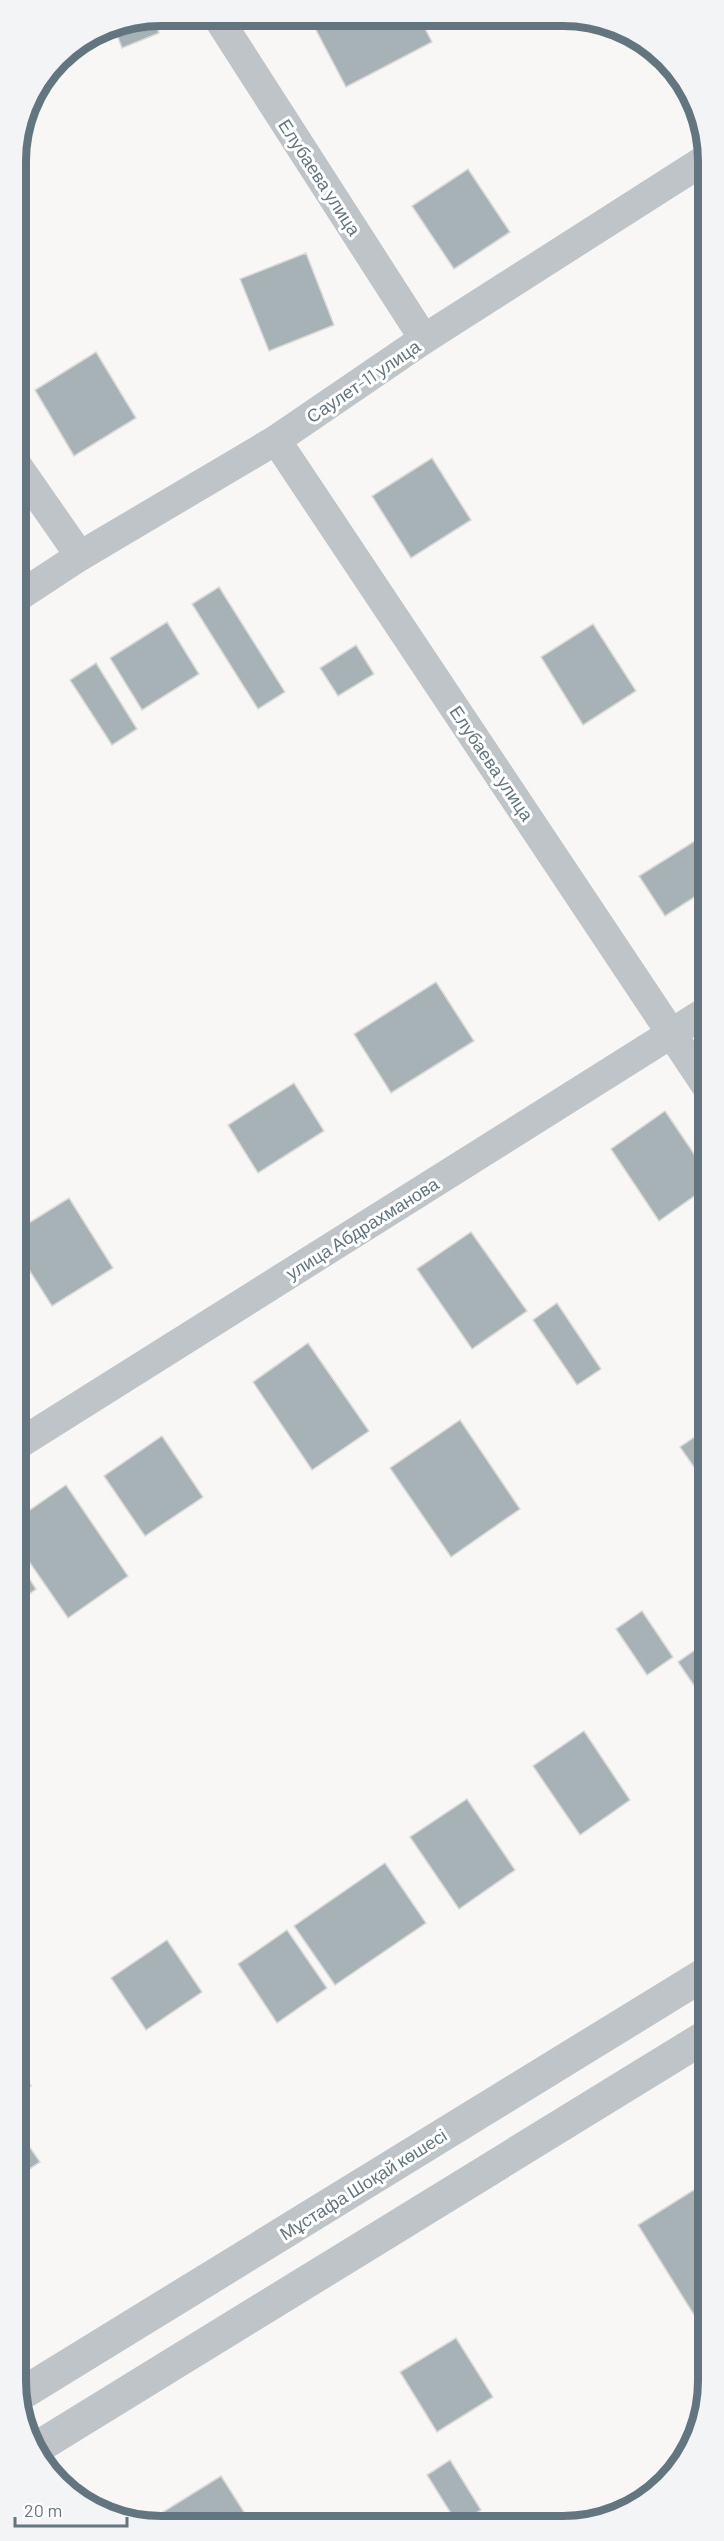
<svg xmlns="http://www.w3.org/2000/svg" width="724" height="2541" font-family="Barlow,sans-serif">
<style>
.building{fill:#a7b2b6;stroke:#d9d9d7;stroke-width:1.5}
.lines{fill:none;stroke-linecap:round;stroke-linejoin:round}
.minor{stroke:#bec4c7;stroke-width:30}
.tertiary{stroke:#bec4c7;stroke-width:33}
.labels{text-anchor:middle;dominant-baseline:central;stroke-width:6;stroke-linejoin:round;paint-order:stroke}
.street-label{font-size:18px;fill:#63767f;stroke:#fff}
.rim{fill:none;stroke:#63767f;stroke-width:8}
</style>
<rect width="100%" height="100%" fill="#f8f7f5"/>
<g class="building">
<polygon points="337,16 419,17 432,42 346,87 315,28"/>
<polygon points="152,17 159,33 122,48 113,24"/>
<polygon points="468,169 510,232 454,269 412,206"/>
<polygon points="306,253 334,325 269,351 240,279"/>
<polygon points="96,352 136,418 74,456 35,390"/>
<polygon points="432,458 471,520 411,558 372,496"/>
<polygon points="219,587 285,692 258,709 192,604"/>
<polygon points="167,622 199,674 142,710 110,658"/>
<polygon points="593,624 636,691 583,725 541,657"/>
<polygon points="356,645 374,674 338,696 320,668"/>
<polygon points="96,663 137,729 112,745 70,680"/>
<polygon points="706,834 707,889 665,916 639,876"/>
<polygon points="436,982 474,1041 391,1093 354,1034"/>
<polygon points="294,1083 324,1131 258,1173 228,1125"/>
<polygon points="665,1111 707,1173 707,1187 659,1221 611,1149"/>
<polygon points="69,1198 113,1268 52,1306 16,1249 16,1231"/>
<polygon points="471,1232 527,1311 472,1349 417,1269"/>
<polygon points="557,1303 601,1369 577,1385 533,1320"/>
<polygon points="308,1343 369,1431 312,1470 253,1382"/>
<polygon points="460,1420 520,1509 451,1557 390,1468"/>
<polygon points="708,1428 708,1487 680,1447"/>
<polygon points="162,1436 203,1497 145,1536 104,1476"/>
<polygon points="66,1485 128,1576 68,1618 17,1544 17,1519"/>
<polygon points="17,1560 36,1589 17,1603"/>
<polygon points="642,1611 673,1657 647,1675 616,1629"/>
<polygon points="708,1641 708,1706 678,1662"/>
<polygon points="584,1731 630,1800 580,1835 533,1766"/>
<polygon points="467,1799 515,1870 459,1909 410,1837"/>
<polygon points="385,1863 426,1923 335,1985 294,1926"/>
<polygon points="287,1930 327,1988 277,2023 238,1964"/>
<polygon points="167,1940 202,1992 146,2030 111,1978"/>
<polygon points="17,2065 31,2086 17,2095"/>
<polygon points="17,2129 40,2162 17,2177"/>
<polygon points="708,2181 709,2310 696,2318 638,2225"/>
<polygon points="456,2338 493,2397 437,2432 400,2372"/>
<polygon points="450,2460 481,2510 460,2523 457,2523 427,2475"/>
<polygon points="221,2476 251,2523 170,2523 163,2512"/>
</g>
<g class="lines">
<g class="minor">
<polyline points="216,15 424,339"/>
<polyline points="276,440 707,1087"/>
<polyline points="16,464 80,556"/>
<polyline points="16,598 80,556 276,440 424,339 706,159"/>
<polyline points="17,1445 707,1011"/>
</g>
<g class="tertiary">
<polyline points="18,2396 708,1972"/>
<polyline points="38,2447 708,2035"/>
</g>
</g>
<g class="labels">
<g class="street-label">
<text transform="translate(320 177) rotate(57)">Елубаева улица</text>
<text transform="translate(363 381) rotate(-34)">Саулет-11 улица</text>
<text transform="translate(492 763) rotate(56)">Елубаева улица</text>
<text transform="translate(362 1228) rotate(-32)">улица Абдрахманова</text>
<text transform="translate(363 2184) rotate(-32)">Мұстафа Шоқай көшесі</text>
</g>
</g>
<path d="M0 0H724V2541H0ZM161 26H563A135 135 0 0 1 698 161V2381A135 135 0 0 1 563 2516H161A135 135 0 0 1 26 2381V161A135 135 0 0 1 161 26Z" fill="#f3f4f5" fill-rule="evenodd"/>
<path class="rim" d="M161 26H563A135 135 0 0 1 698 161V2381A135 135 0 0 1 563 2516H161A135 135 0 0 1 26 2381V161A135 135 0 0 1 161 26Z"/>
<path d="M15 2517v9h112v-9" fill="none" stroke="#63767f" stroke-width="3"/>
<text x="24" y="2517" font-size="18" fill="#63767f" stroke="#ffffff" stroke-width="4.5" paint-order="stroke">20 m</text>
</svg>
